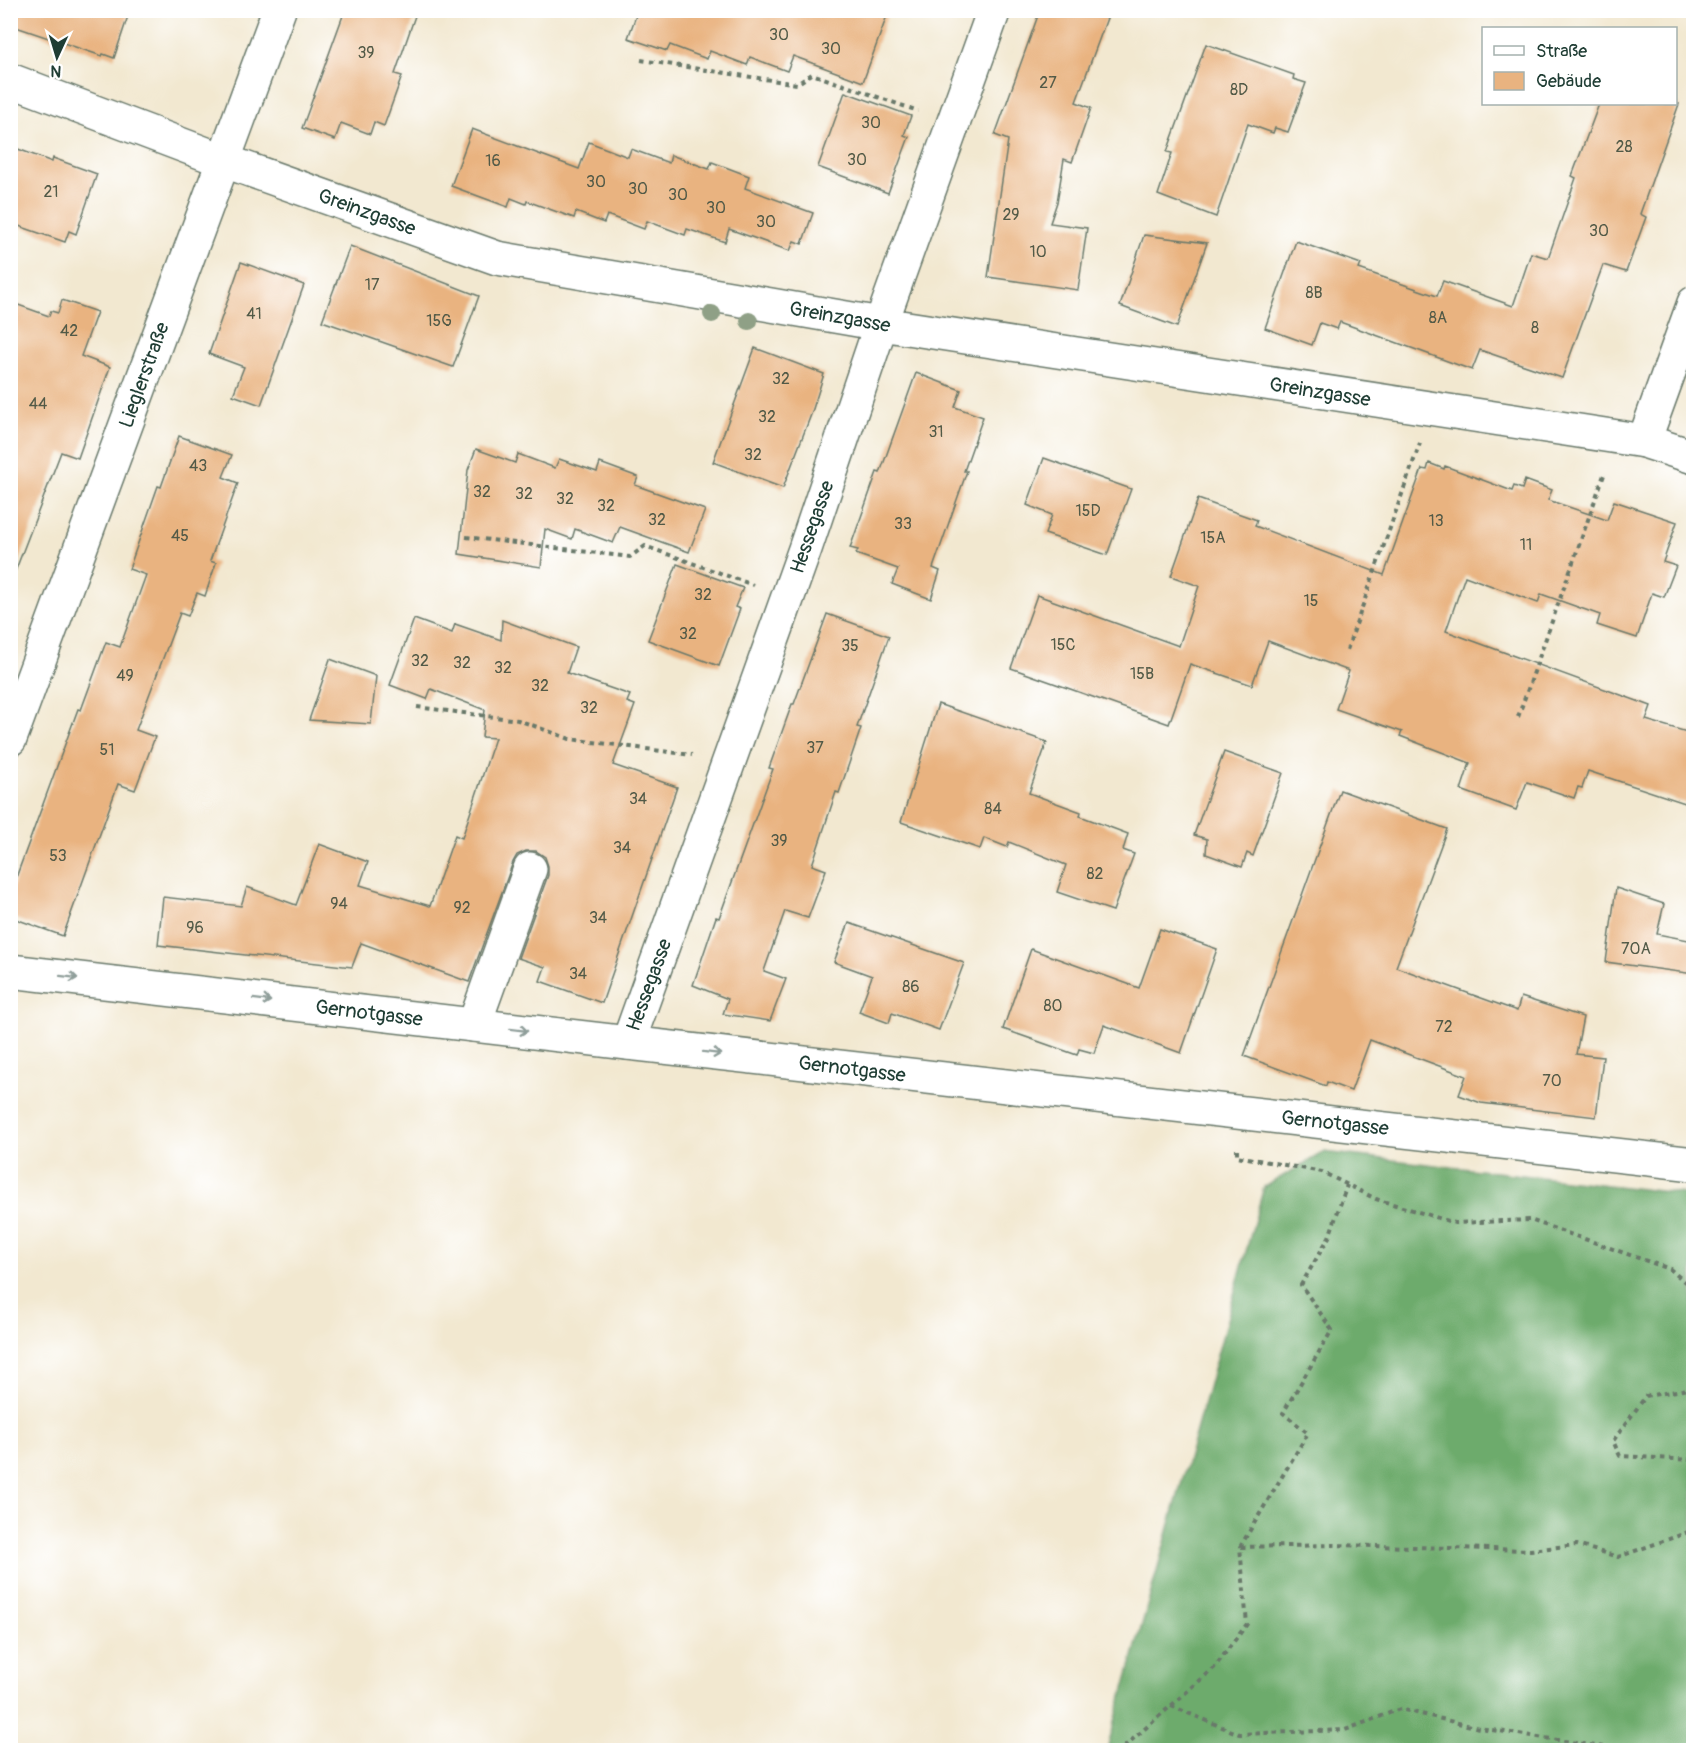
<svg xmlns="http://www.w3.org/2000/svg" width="1704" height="1761" font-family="Pangolin,sans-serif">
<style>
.forest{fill:#6dab6c;stroke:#467450;stroke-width:1.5}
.building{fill:#e9b380}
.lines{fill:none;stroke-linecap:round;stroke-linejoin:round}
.street-casing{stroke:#69796b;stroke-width:36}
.path{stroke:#69796b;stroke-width:4;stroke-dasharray:4.5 4.5;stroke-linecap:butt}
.street{stroke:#fff;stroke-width:33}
.tree{fill:#8fa086}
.oneway{stroke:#8f9e9a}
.labels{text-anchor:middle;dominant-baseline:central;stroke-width:4.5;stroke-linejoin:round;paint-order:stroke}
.number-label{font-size:16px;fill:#525a47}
.street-label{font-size:20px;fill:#1f3d34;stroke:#fff}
</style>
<rect width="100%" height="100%" fill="#fff"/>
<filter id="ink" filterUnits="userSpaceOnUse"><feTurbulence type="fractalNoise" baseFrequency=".0167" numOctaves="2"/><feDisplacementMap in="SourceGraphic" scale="12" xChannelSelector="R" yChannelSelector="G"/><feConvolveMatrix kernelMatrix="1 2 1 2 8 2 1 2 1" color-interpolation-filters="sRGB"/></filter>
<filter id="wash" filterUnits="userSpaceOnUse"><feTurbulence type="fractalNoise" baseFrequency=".008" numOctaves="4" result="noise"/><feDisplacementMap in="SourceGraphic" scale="24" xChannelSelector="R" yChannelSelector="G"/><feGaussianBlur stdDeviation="1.35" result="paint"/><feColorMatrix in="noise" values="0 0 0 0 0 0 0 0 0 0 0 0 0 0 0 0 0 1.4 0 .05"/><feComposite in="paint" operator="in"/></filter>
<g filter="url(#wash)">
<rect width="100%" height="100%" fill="#f2e8d0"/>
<polygon class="forest" points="1324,1152 1693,1195 1693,1750 1107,1750 1264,1187"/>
<g id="blocks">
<g class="building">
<polygon points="10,10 130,10 114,58 103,54 102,56 10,25"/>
<polygon points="345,10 417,10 395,74 402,76 384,126 374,122 370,134 341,123 335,140 302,128"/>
<polygon points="638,10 889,10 863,82 793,56 787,71 750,57 747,65 710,51 707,59 670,45 667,51 628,38"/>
<polygon points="1040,10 1110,10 1076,102 1091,108 1072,162 1064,159 1057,202 1050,223 1087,228 1078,290 988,277 1008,140 995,135"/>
<polygon points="1206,44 1294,75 1293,79 1306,83 1288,132 1275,128 1273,133 1248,124 1216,217 1158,195 1172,153 1167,152"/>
<polygon points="845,92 911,116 904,135 909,137 888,193 818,167"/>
<polygon points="1599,104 1679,104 1640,214 1646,217 1626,272 1603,265 1562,378 1480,350 1472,370 1340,322 1337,329 1320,323 1312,345 1265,328 1296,241 1361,264 1359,269 1437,296 1443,281 1513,306 1531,253 1548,258 1576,178 1572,176"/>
<polygon points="472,129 579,169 589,142 628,157 631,149 669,163 671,155 709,169 712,162 749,176 745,188 813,213 802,244 794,241 790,251 729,229 725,242 687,229 685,235 647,221 644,229 607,215 604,223 576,212 574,218 527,201 526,204 511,198 508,207 451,186"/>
<polygon points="18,149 52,162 53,158 97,174 76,234 69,231 65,242 10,223 10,169"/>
<polygon points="1144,235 1207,243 1177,327 1120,306"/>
<polygon points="350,246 479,296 453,367 322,321"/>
<polygon points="241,262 304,285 261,405 233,395 244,367 209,354"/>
<polygon points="62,300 97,312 81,356 110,367 78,458 61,452 13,577 10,577 10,302 49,316 51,311 58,313"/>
<polygon points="755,348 824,374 812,412 783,488 713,462"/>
<polygon points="916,373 961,390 955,407 983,417 964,471 967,471 933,568 940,571 931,599 892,584 898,569 856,554 858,550 850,548 877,472 880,473"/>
<polygon points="179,436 232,455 223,477 238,483 210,561 216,563 205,596 197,593 188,616 180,613 136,730 155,737 135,790 118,784 63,936 10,917 10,894 78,709 81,710 106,642 120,647 146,575 129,569 158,486 161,487"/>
<polygon points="476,449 515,463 518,454 555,468 559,459 597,472 600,463 638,477 635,485 705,510 689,552 620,527 613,543 575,529 572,539 545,529 541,567 459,554 468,470"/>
<polygon points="1044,458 1131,489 1107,555 1045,534 1052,515 1027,505"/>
<polygon points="1429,463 1444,469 1445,466 1512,491 1514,486 1522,489 1525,480 1552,490 1548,500 1607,520 1614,501 1677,522 1663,562 1676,566 1664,597 1652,593 1637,638 1597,625 1600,615 1541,594 1538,603 1465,576 1446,631 1651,706 1646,720 1694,734 1694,806 1588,771 1582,788 1578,787 1574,798 1527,782 1516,810 1461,790 1470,763 1400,736 1402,732 1336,709 1349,671 1268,641 1252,685 1190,664 1169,724 1011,668 1037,595 1179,646 1199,586 1171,576 1198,499 1257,520 1255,526 1384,575 1422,469 1427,470"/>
<polygon points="677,564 743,588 735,607 740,609 719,666 648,640"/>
<polygon points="827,614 889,636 857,727 861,728 839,793 836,792 812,865 826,870 808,918 785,911 764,971 786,979 770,1021 723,1014 728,999 693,985 716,917 719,918 773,769 769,768 792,704 794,704"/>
<polygon points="414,619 452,633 455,624 501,640 502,620 576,647 567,673 630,695 627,702 635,705 613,765 677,787 602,1003 540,981 545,967 518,958 548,875 548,866 545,857 536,851 526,851 517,855 513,862 469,982 361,943 352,967 158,945 163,897 241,906 247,887 296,905 319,844 368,862 360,885 430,906 455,835 462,838 495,738 482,737 485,710 431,689 427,699 390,685"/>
<polygon points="330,659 376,676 371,724 309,720"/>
<polygon points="938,704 1047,742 1029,793 1081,812 1080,816 1128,834 1123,850 1134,854 1113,911 1057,892 1066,865 1009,842 1007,847 984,838 980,849 901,822"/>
<polygon points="1224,752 1283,773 1253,856 1247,853 1242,867 1206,854 1207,839 1194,835"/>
<polygon points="1340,790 1447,829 1396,967 1517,1011 1521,997 1583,1017 1576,1054 1603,1057 1596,1117 1481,1103 1459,1095 1466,1076 1370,1040 1351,1091 1327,1082 1326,1086 1244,1056"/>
<polygon points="1616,888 1664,904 1657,934 1694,941 1694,974 1606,962"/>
<polygon points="849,923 964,963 939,1030 892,1013 889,1023 859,1012 872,976 834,962"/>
<polygon points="1160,929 1217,949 1181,1053 1104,1025 1094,1053 1079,1049 1077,1055 1003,1029 1031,949 1139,988"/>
</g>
</g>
</g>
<g filter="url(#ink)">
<use href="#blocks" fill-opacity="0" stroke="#69796b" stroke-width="1.5"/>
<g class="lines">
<defs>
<g id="street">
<polyline points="10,80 222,160 497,258 881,324 1644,441 1694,457"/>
<polyline points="1644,441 1694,303"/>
<polyline points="10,739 279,10"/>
<polyline points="10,971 628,1043 1694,1164"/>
<polyline points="474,1025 530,869"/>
<polyline points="628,1043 805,549 881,324 994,10"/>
</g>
</defs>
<use href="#street" class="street-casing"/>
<g class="path">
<polyline points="641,60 797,84 812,74 918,111"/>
<polyline points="466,537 630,557 645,546 753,585"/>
<polyline points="1347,650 1420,443"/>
<polyline points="417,707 518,720 570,739 692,755"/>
<polyline points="1518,717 1605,472"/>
<polyline points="1237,1149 1237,1156 1322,1172 1376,1199 1455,1223 1530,1220 1670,1269 1694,1290"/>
<polyline points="1694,1388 1646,1396 1613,1441 1620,1456 1694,1460"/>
<polyline points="1241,1547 1335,1545 1530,1550 1577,1545 1618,1557 1694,1530"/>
<polyline points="1171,1706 1239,1734 1345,1730 1400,1709 1479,1728 1610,1748 1694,1750"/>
<polyline points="1124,1747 1214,1668 1247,1624 1240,1547 1308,1433 1283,1413 1332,1330 1301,1285 1329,1237 1347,1185"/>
</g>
<use href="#street" class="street"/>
</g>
<g class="tree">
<circle cx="712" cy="314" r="9"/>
<circle cx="749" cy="321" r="9"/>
</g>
<defs><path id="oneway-shaft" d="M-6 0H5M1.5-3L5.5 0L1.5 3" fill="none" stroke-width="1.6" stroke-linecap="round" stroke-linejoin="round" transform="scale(1.5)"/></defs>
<g class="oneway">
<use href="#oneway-shaft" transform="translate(69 977) rotate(7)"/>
<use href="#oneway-shaft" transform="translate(262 1000) rotate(7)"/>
<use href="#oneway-shaft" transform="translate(519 1030) rotate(7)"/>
<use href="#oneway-shaft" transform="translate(712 1053) rotate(7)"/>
</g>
</g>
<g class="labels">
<g class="number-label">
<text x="779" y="35">30</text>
<text x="831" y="49">30</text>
<text x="366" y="53">39</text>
<text x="1048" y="83">27</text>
<text x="1239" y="90">8D</text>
<text x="871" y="123">30</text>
<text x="1624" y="147">28</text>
<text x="857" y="160">30</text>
<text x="493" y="161">16</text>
<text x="596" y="182">30</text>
<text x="638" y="189">30</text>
<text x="51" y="192">21</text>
<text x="678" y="195">30</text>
<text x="716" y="208">30</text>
<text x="1011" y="215">29</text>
<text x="766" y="222">30</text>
<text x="1599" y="231">30</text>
<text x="1038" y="252">10</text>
<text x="372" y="285">17</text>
<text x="1314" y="293">8B</text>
<text x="254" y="314">41</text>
<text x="1438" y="318">8A</text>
<text x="439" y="321">15G</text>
<text x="1535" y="328">8</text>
<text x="69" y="331">42</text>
<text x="781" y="379">32</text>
<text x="38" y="404">44</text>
<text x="767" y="417">32</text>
<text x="936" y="432">31</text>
<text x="753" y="455">32</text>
<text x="198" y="466">43</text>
<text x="482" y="492">32</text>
<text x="524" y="494">32</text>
<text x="565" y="499">32</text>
<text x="606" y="506">32</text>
<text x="1088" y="511">15D</text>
<text x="657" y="520">32</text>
<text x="1436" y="521">13</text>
<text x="903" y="524">33</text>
<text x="180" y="536">45</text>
<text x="1213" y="538">15A</text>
<text x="1526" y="545">11</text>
<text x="703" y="595">32</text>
<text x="1311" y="601">15</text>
<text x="688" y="634">32</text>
<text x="1063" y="645">15C</text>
<text x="850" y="646">35</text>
<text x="420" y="661">32</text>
<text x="462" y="663">32</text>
<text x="503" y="668">32</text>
<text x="1142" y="674">15B</text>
<text x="125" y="676">49</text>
<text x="540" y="686">32</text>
<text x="589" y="708">32</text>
<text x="815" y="748">37</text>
<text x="107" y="750">51</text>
<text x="638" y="799">34</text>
<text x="993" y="809">84</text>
<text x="779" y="841">39</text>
<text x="622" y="848">34</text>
<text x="58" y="856">53</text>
<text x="1095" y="874">82</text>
<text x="339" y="904">94</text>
<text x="462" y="908">92</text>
<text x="598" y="918">34</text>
<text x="195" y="928">96</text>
<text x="1636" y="949">70A</text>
<text x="578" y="974">34</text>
<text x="911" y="987">86</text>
<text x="1053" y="1006">80</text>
<text x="1444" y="1027">72</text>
<text x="1552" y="1081">70</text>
</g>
<g class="street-label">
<text transform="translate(367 212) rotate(20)">Greinzgasse</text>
<text transform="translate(840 317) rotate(10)">Greinzgasse</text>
<text transform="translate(144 375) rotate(-70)">Lieglerstraße</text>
<text transform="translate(1320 392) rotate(9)">Greinzgasse</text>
<text transform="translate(812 527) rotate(-71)">Hessegasse</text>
<text transform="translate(649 985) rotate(-70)">Hessegasse</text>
<text transform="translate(369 1013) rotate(7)">Gernotgasse</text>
<text transform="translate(852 1069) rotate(7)">Gernotgasse</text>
<text transform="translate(1335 1123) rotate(6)">Gernotgasse</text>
</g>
</g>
<rect width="1704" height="1761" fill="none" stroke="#fff" stroke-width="36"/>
<rect x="1482" y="27" width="195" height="78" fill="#ffffff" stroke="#a5b1ae" stroke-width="1.5"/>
<rect x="1494" y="46" width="30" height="9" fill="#ffffff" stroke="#a5b1ae" stroke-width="1.5"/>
<text x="1536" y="57" font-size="18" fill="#1f3d34">Straße</text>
<rect x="1494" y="72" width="30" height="18" fill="#e9b380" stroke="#a5b1ae" stroke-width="1.5"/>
<text x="1536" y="87" font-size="18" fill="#1f3d34">Gebäude</text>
<g transform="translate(57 57) rotate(184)" stroke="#ffffff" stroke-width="4.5" paint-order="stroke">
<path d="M0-4.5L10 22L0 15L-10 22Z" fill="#1f3d34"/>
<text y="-9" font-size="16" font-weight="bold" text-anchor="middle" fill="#1f3d34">N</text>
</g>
</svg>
